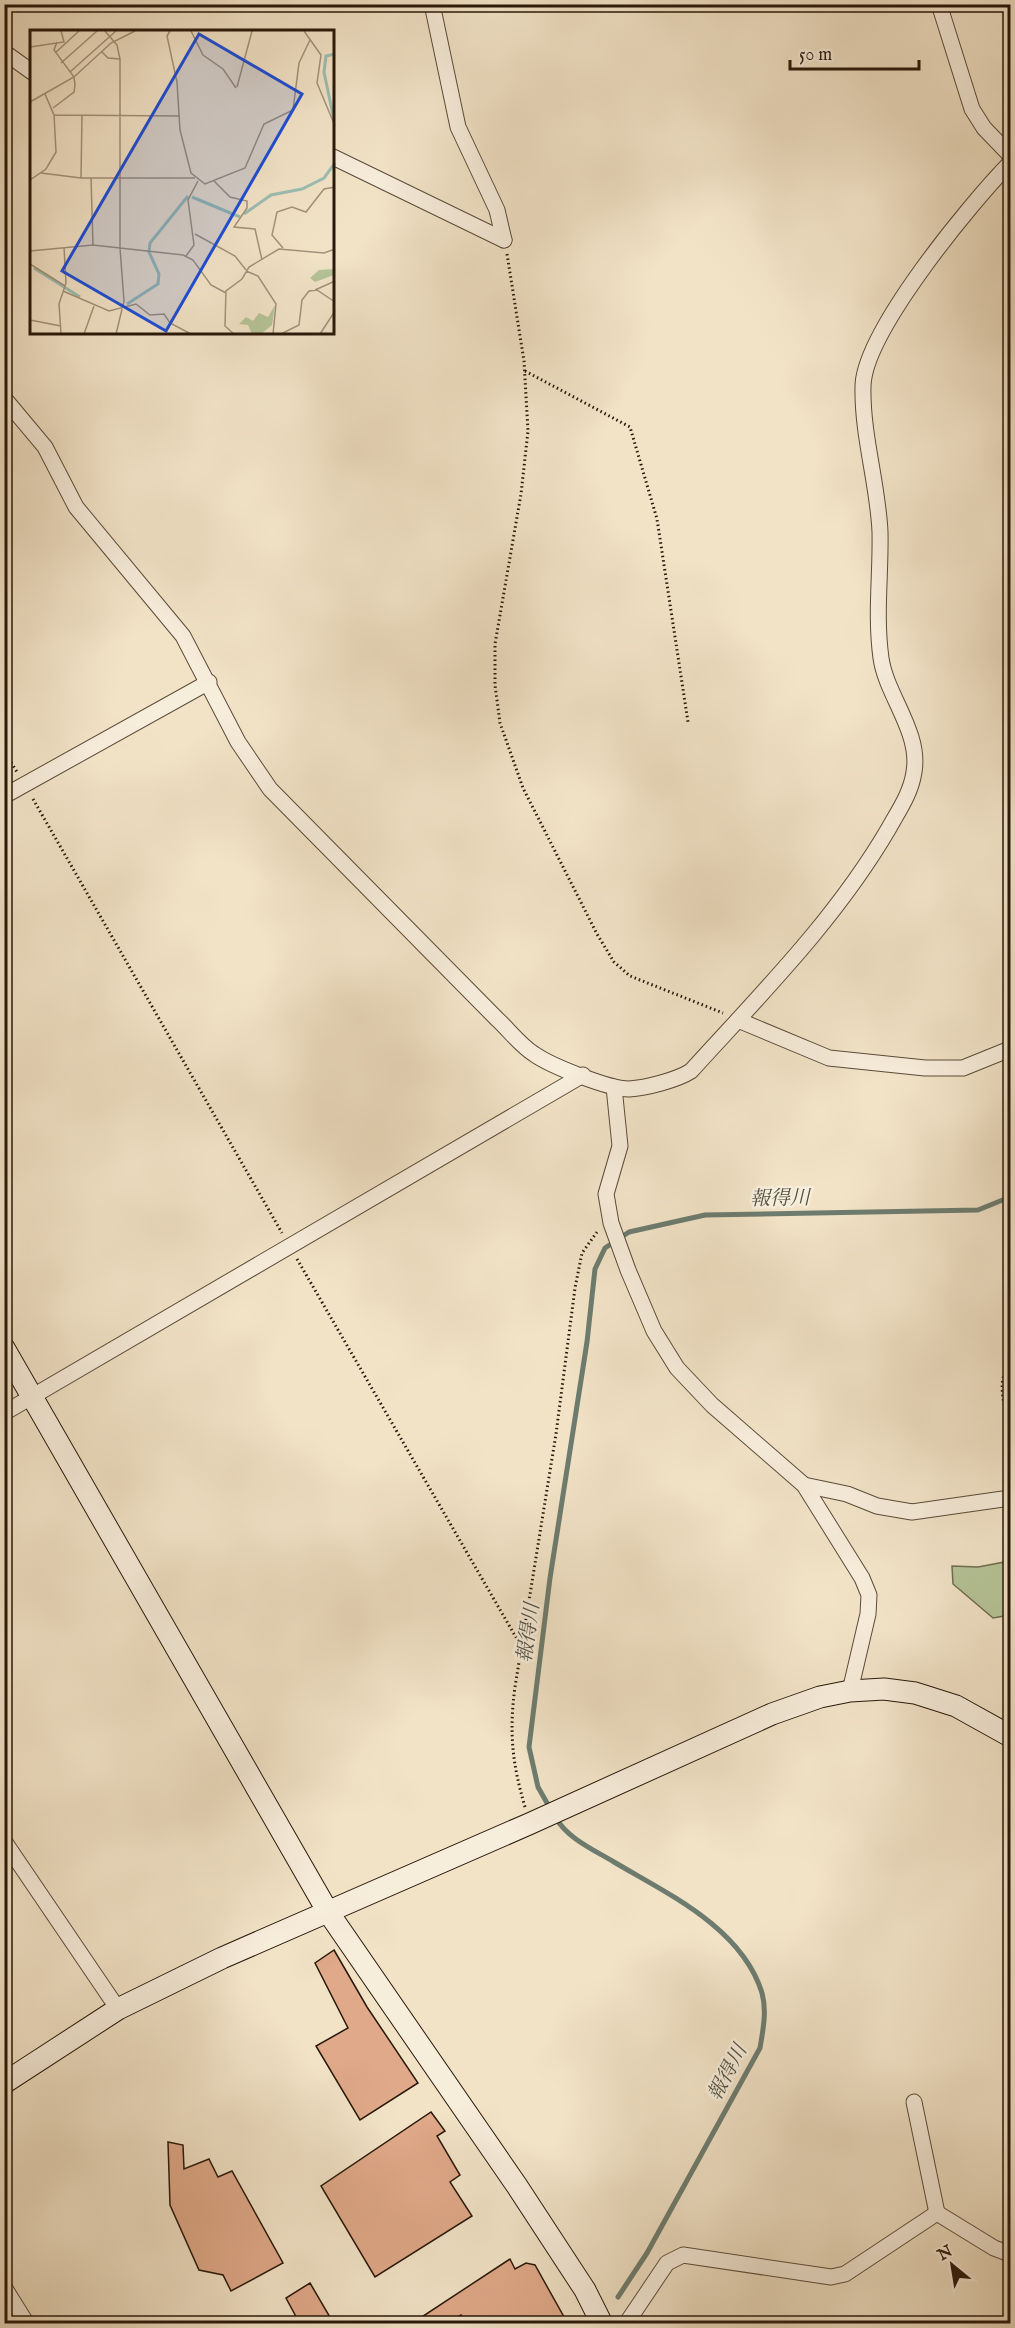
<svg xmlns="http://www.w3.org/2000/svg" width="1015" height="2328" font-family="'IM FELL English','Noto Serif JP',serif">
<style>
.green{fill:#b6c599;stroke:#706e52;stroke-width:1.5}
.lines{fill:none;stroke-linecap:round;stroke-linejoin:round}
.stream{stroke:#6d7c6f;stroke-width:5}
.building{fill:#e0a989;stroke:#29180a;stroke-width:1.5}
.street-casing{stroke:#5b4b39;stroke-width:17}
.secondary-casing{stroke:#29180a;stroke-width:23}
.path{stroke:#29180a;stroke-width:3;stroke-dasharray:1.5 3;stroke-linecap:butt}
.street{stroke:#f7eddb;stroke-width:15}
.secondary{stroke:#f7eddb;stroke-width:21}
.labels{text-anchor:middle;dominant-baseline:central;stroke-width:5;stroke-linejoin:round;paint-order:stroke}
.water-label{font-size:20px;font-style:italic;fill:#515245;stroke:#f7eddb}
.inset-river{fill:none;stroke:#9bbeb2;stroke-width:3}
.inset-road{fill:none;stroke:#a2927b;stroke-width:1.5}
.view{fill:#1d4ed8;fill-opacity:0.15;stroke:#1d4ed8;stroke-width:3}
.inset-edge{fill:none;stroke:#29180a;stroke-width:3}
</style>
<rect width="100%" height="100%" fill="#f2e3c7"/>
<filter id="stains"><feTurbulence type="fractalNoise" baseFrequency=".00333" numOctaves="4"/><feColorMatrix values="0 0 0 0 .2 0 0 0 0 .09 0 0 0 0 .02 0 0 0 .5 -.17"/></filter>
<radialGradient id="worn" r=".72"><stop offset=".6" stop-color="#630" stop-opacity="0"/><stop offset="1" stop-color="#630" stop-opacity=".3"/></radialGradient>
<polygon class="green" points="1010,1561 1010,1615 993,1618 953,1584 952,1566 978,1567"/>
<g class="lines">
<g class="stream">
<polyline points="551,1810 538,1787 529,1747 550,1578 587,1342 595,1269 605,1248 629,1232 705,1215 978,1210 1010,1197"/>
<path d="M556,1818c11,20 38,32 58,44 54,32 128,66 148,131 5,18 1,37 -2,55l-113,205 -29,44"/>
</g>
</g>
<g class="building">
<polygon points="334,1950 367,2007 418,2083 360,2120 316,2046 348,2028 315,1963"/>
<polygon points="431,2112 445,2131 437,2136 460,2175 450,2182 472,2216 375,2277 321,2186"/>
<polygon points="168,2142 183,2145 184,2169 209,2159 218,2177 232,2171 283,2263 231,2291 223,2275 199,2270 170,2205"/>
<polygon points="510,2259 515,2269 526,2263 535,2265 568,2324 466,2324 461,2315 445,2324 411,2324"/>
<polygon points="310,2283 334,2324 300,2324 286,2298"/>
</g>
<g class="lines">
<defs>
<g id="street">
<polyline points="432,4 458,127 497,210 504,240"/>
<polyline points="939,4 972,109 984,128 1010,155"/>
<polyline points="4,52 32,72"/>
<polyline points="333,157 504,240"/>
<path d="M4,398l41,49 31,60 107,129 55,106 32,47 227,230c12,11 23,26 37,35 17,12 75,35 95,35 17,-1 48,-9 62,-18 70,-77 145,-152 198,-243 10,-18 22,-35 25,-56 7,-40 -28,-77 -33,-114 -6,-43 0,-84 -1,-126 -2,-48 -18,-96 -17,-145 0,-54 108,-184 147,-224"/>
<polyline points="4,796 209,682"/>
<polyline points="738,1020 829,1058 925,1068 963,1068 1010,1049"/>
<polyline points="614,1087 620,1146 606,1194 611,1223 628,1270 654,1331 677,1368 712,1405 804,1485 862,1578 869,1595 868,1614 850,1691"/>
<polyline points="4,1413 583,1075"/>
<polyline points="804,1485 847,1494 877,1506 912,1512 1010,1498"/>
<polyline points="4,1841 118,2009"/>
<polyline points="914,2102 937,2213"/>
<polyline points="4,2287 27,2324"/>
<polyline points="626,2324 667,2263 683,2255 831,2277 845,2274 937,2213 994,2248 1010,2254"/>
</g>
<g id="secondary">
<polyline points="4,1348 328,1912 517,2186 585,2290 602,2324"/>
<polyline points="4,2083 118,2009 222,1958 529,1824 772,1714 820,1697 850,1691 884,1689 915,1693 956,1706 1010,1736"/>
</g>
</defs>
<use href="#street" class="street-casing"/>
<use href="#secondary" class="secondary-casing"/>
<g class="path">
<polyline points="507,254 524,361 528,431 521,494 495,644 495,685 500,723 523,788 597,934 614,962 630,976 723,1013"/>
<polyline points="525,371 630,427 657,519 688,722"/>
<polyline points="4,751 17,772"/>
<polyline points="33,799 282,1233"/>
<polyline points="297,1259 521,1646"/>
<path d="M1010,1365c-16,16 -3,47 0,68"/>
<path d="M525,1807c-13,-44 -16,-75 -10,-120l41,-253 19,-146 7,-35 15,-21"/>
</g>
<use href="#street" class="street"/>
<use href="#secondary" class="secondary"/>
</g>
<g class="labels">
<g class="water-label">
<text transform="translate(780 1199) rotate(-1)">報得川</text>
<text transform="translate(529 1633) rotate(-82)">報得川</text>
<text transform="translate(728 2073) rotate(-62)">報得川</text>
</g>
</g>
<g transform="translate(30 30)">
<rect width="304" height="304" fill="#f2e3c7"/>
<path d="M304,239v6l-19,7 -5,-4 9,-8zM245,275l-3,20 -11,9h-9l-4,-9 -9,-1 7,-7 7,4 6,-8 9,4z" fill="#b6c599"/>
<path class="inset-river" d="M304,90l-10,-48 2,-16 9,-2M162,167l48,20M214,184l27,-19 31,-6 22,-11 11,-15M4,238l46,29M97,274l31,-20 1,-10 -10,-22 1,-9 38,-47"/>
<path class="inset-road" d="M75,1l12,14 3,14v189l4,53 -8,33M140,1l-3,5 10,46 3,48 11,43 14,11 40,-16 19,-44 29,-14 6,-47 11,-23M161,1l12,24 20,14 13,19M274,1l17,24 -4,28 18,43M0,17l34,-5 -3,-11M72,22l6,6 12,1M25,23l24,-22M31,33l36,-32M40,42l46,-41M207,57l15,-56M0,72l44,-25 37,-34 24,-12M23,78l21,-16 1,-7 -1,-8 -20,-27 3,-8M24,85l126,1M11,143l40,5h114M51,148l1,-63M61,148l2,67M0,150l16,-11 10,-17 -2,-37 -9,-21M184,151l16,16 17,4v7l-13,19 21,2 7,31M165,204l40,22 11,14M253,218l-11,-13 5,-23 15,-5 14,5 18,-23 11,-2M0,221l63,-6 90,10 10,5 18,25 15,8M156,226l8,-11 -6,-45 10,-19M0,234l35,22M216,241l12,5 18,28 -3,30M285,260l20,-9M33,261l46,20 27,-7 14,11 14,-1 6,9 21,11M0,290l31,6M31,304l-2,-30 7,-21 -2,-36M54,304l10,-28M204,304l-9,-8 1,-35 16,-12 7,-12 30,-18 45,4 11,-4M251,304l18,-9 3,-25 7,-9 8,-1 18,12M290,304l15,-23"/>
<path class="view" d="M169,4l103,60 -136,237 -104,-60z"/>
<rect width="304" height="304" class="inset-edge"/>
</g>
<rect width="1015" height="2328" fill="none" stroke="#f2e3c7" stroke-width="24"/>
<rect x="6" y="6" width="1003" height="2316" fill="none" stroke="#29180a" stroke-width="3"/>
<rect x="12" y="12" width="991" height="2304" fill="none" stroke="#29180a" stroke-width="1.5"/>
<g transform="translate(952 2265) rotate(330)" stroke="#f7eddb" stroke-width="4.5" paint-order="stroke">
<path d="M0-4.5L10 22L0 15L-10 22Z" fill="#29180a"/>
<text y="-9" font-size="16" font-weight="bold" text-anchor="middle" fill="#29180a">N</text>
</g>
<path d="M790 60v9h129v-9" fill="none" stroke="#29180a" stroke-width="3"/>
<text x="799" y="60" font-size="18" fill="#29180a" stroke="#f7eddb" stroke-width="4.5" paint-order="stroke">50 m</text>
<rect width="100%" height="100%" filter="url(#stains)"/>
<rect width="100%" height="100%" fill="url(#worn)"/>
</svg>
